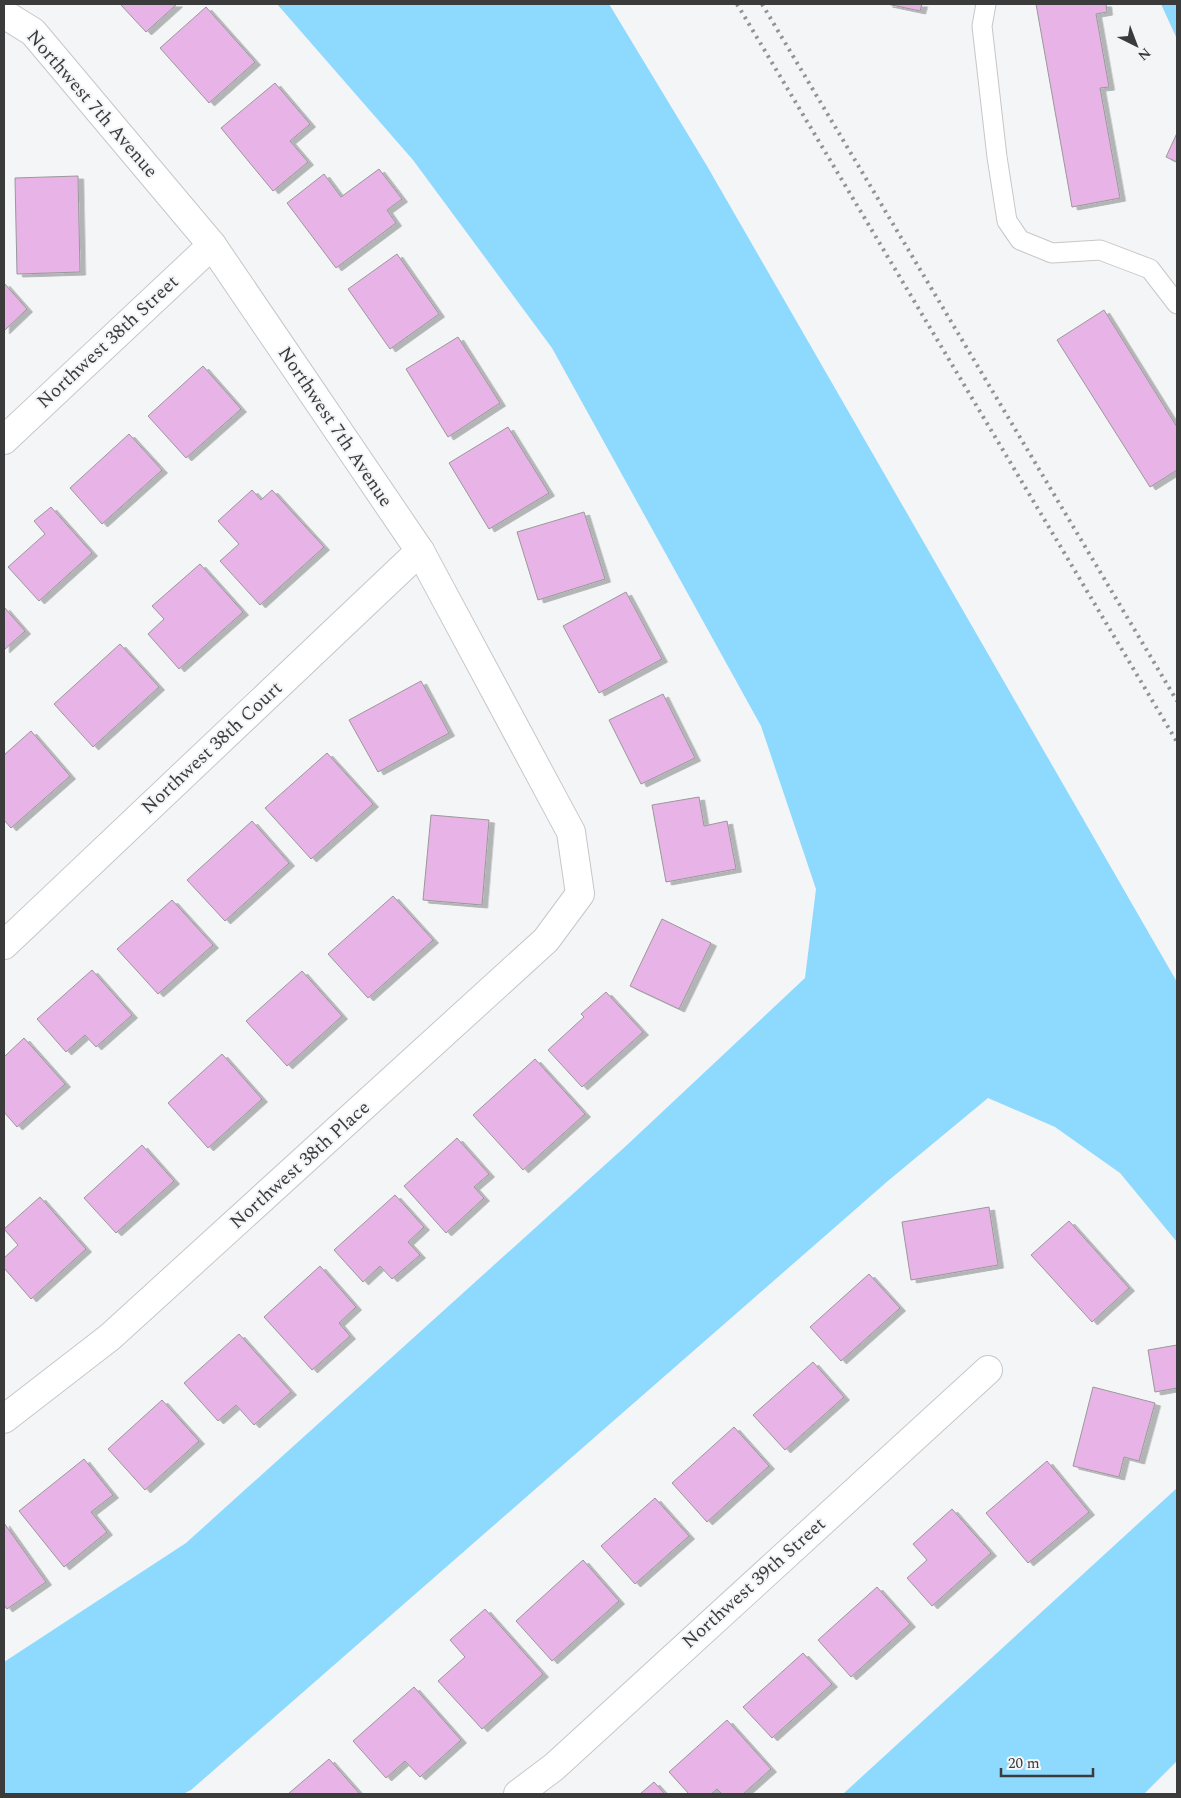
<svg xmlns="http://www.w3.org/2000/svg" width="1181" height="1798" font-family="Spectral,serif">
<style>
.water{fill:#8ed9fe}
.building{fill:#e8b3e6;stroke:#9a989a;filter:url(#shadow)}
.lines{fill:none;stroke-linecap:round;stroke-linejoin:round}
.lane-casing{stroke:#c7c7c9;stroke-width:21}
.street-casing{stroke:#c7c7c9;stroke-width:30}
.lane{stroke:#fff;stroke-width:19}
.street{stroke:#fff;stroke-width:28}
.rail{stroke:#939395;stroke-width:4;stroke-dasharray:2.5 5;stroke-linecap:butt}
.labels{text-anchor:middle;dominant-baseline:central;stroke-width:4;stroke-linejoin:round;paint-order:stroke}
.street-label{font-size:19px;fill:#3b3b3c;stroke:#f4f5f7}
</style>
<defs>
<filter id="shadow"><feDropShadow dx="5.5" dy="3" stdDeviation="0" flood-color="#0004"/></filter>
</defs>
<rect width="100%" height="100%" fill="#f4f5f7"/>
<g class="water">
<polygon points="277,4 609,4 707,166 1177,982 1177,1242 1120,1173 1055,1127 988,1098 889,1180 191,1790 183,1794 4,1794 4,1662 186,1543 627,1145 805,978 816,889 761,726 552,348 413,160"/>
<polygon points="1161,4 1177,4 1177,39"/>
<polygon points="1177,1488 1177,1761 1144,1794 843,1794"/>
</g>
<g class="building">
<polygon points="120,4 177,4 146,32"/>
<polygon points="887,4 922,4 920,11"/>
<polygon points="1036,4 1106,4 1107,12 1096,14 1109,87 1100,88 1120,198 1072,207"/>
<polygon points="206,7 255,62 209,103 160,48"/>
<polygon points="275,83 310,124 290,141 308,162 273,191 221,128"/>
<polygon points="1177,133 1177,162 1166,157"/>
<polygon points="379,169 402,199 387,210 396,223 336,268 287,203 324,174 341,197"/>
<polygon points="78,176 80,272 17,274 15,178"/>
<polygon points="397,254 439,314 390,349 348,289"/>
<polygon points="4,283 27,309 4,331"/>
<polygon points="1104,310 1177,427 1177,470 1150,487 1057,340"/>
<polygon points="458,337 500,403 448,437 406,369"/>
<polygon points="203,366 241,409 186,458 148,416"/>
<polygon points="508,427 549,493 489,529 449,463"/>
<polygon points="129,434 162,470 102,524 70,488"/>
<polygon points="252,490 261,500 272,490 324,547 260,605 220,561 239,544 218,521"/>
<polygon points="51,507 92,553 39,601 8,567 45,534 34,521"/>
<polygon points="584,512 605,579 538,600 517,532"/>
<polygon points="200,564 243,612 179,669 148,634 164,619 152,606"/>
<polygon points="626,592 662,659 599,693 563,626"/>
<polygon points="4,607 25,631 4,650"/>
<polygon points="120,644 159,687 93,747 54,704"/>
<polygon points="421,681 449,733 378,772 349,720"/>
<polygon points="663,694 695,758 641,784 609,720"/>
<polygon points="31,731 70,776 11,828 4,820 4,755"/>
<polygon points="327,753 373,804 311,859 265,808"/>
<polygon points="699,797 704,826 727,821 736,869 666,882 652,805"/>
<polygon points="431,815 489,820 482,905 423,900"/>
<polygon points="252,821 289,863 225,921 187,880"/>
<polygon points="393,896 433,940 368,998 328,954"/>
<polygon points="172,900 213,945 158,994 117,949"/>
<polygon points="662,919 711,943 679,1009 630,986"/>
<polygon points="92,970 132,1015 96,1047 85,1035 66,1052 37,1019"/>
<polygon points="302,971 342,1016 287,1066 246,1021"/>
<polygon points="606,992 643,1032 582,1087 548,1050 584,1017 581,1014"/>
<polygon points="24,1038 65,1084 17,1127 4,1112 4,1057"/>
<polygon points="222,1054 262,1099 208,1148 168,1103"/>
<polygon points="535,1059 585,1114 523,1170 473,1115"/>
<polygon points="457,1138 489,1174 474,1187 484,1198 446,1233 404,1186"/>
<polygon points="142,1145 174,1181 116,1233 84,1198"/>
<polygon points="395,1195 424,1227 408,1242 420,1255 392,1279 380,1266 363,1282 334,1250"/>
<polygon points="40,1197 86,1249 31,1299 4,1268 4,1258 18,1245 4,1229"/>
<polygon points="989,1207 998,1265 911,1280 902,1222"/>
<polygon points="1069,1221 1129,1288 1092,1322 1031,1255"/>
<polygon points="320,1266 356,1307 339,1323 350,1336 312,1370 264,1317"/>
<polygon points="869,1274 900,1308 841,1361 810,1327"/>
<polygon points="239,1334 291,1392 254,1425 236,1405 218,1421 184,1383"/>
<polygon points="1177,1345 1177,1388 1155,1392 1148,1350"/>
<polygon points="813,1362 844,1397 785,1450 753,1415"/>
<polygon points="1093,1387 1155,1403 1139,1461 1124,1457 1119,1477 1073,1466"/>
<polygon points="162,1400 199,1441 145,1490 108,1449"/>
<polygon points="734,1427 769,1466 707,1522 672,1483"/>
<polygon points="84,1459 113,1495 91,1512 107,1532 64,1567 19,1511"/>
<polygon points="1047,1461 1089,1512 1028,1563 986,1513"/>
<polygon points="655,1498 689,1536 635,1584 601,1546"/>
<polygon points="952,1509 991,1553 932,1606 907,1578 927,1560 913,1544"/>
<polygon points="4,1523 46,1582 7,1609 4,1605"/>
<polygon points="583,1560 619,1601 552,1661 516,1621"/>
<polygon points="877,1587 910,1624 851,1677 818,1640"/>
<polygon points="485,1609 543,1674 482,1729 438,1681 465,1657 450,1640"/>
<polygon points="803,1653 832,1684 772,1738 743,1707"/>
<polygon points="414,1687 461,1740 420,1777 405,1761 386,1778 353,1741"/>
<polygon points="727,1720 771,1769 743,1794 722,1794 717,1789 711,1794 689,1794 669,1772"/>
<polygon points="329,1759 360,1794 288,1794"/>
<polygon points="654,1782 665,1794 640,1794"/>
</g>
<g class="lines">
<defs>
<polyline id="lane" points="986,4 982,26 997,157 1007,221 1020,240 1052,253 1100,250 1150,269 1177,304"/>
<g id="street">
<polyline points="4,14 33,32 212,245 420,551 571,832 580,894 546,940 110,1337 4,1419"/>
<polyline points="4,440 212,245"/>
<polyline points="4,945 420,551"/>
<polyline points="518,1794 554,1767 988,1370"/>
</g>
</defs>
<use href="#lane" class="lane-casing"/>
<use href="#street" class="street-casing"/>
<use href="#lane" class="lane"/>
<use href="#street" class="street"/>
<g class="rail">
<polyline points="737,4 1177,742"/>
<polyline points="762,4 1177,701"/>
</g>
</g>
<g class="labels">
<g class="street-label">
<text transform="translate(92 104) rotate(49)">Northwest 7th Avenue</text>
<text transform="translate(108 342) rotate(-43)">Northwest 38th Street</text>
<text transform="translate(335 427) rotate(56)">Northwest 7th Avenue</text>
<text transform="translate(212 748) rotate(-43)">Northwest 38th Court</text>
<text transform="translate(300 1165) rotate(-42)">Northwest 38th Place</text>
<text transform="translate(754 1583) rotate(-42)">Northwest 39th Street</text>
</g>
</g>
<rect width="1181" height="1798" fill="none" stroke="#3b3b3c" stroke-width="10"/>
<g transform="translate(1136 45) rotate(138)" stroke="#f4f5f7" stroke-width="4" paint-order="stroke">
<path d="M0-4L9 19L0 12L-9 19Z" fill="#3b3b3c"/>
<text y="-8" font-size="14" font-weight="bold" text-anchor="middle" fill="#3b3b3c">N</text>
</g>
<path d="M1001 1768v8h92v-8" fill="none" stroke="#3b3b3c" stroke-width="2.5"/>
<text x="1008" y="1768" font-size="15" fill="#3b3b3c" stroke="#f4f5f7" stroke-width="4" paint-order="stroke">20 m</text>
</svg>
